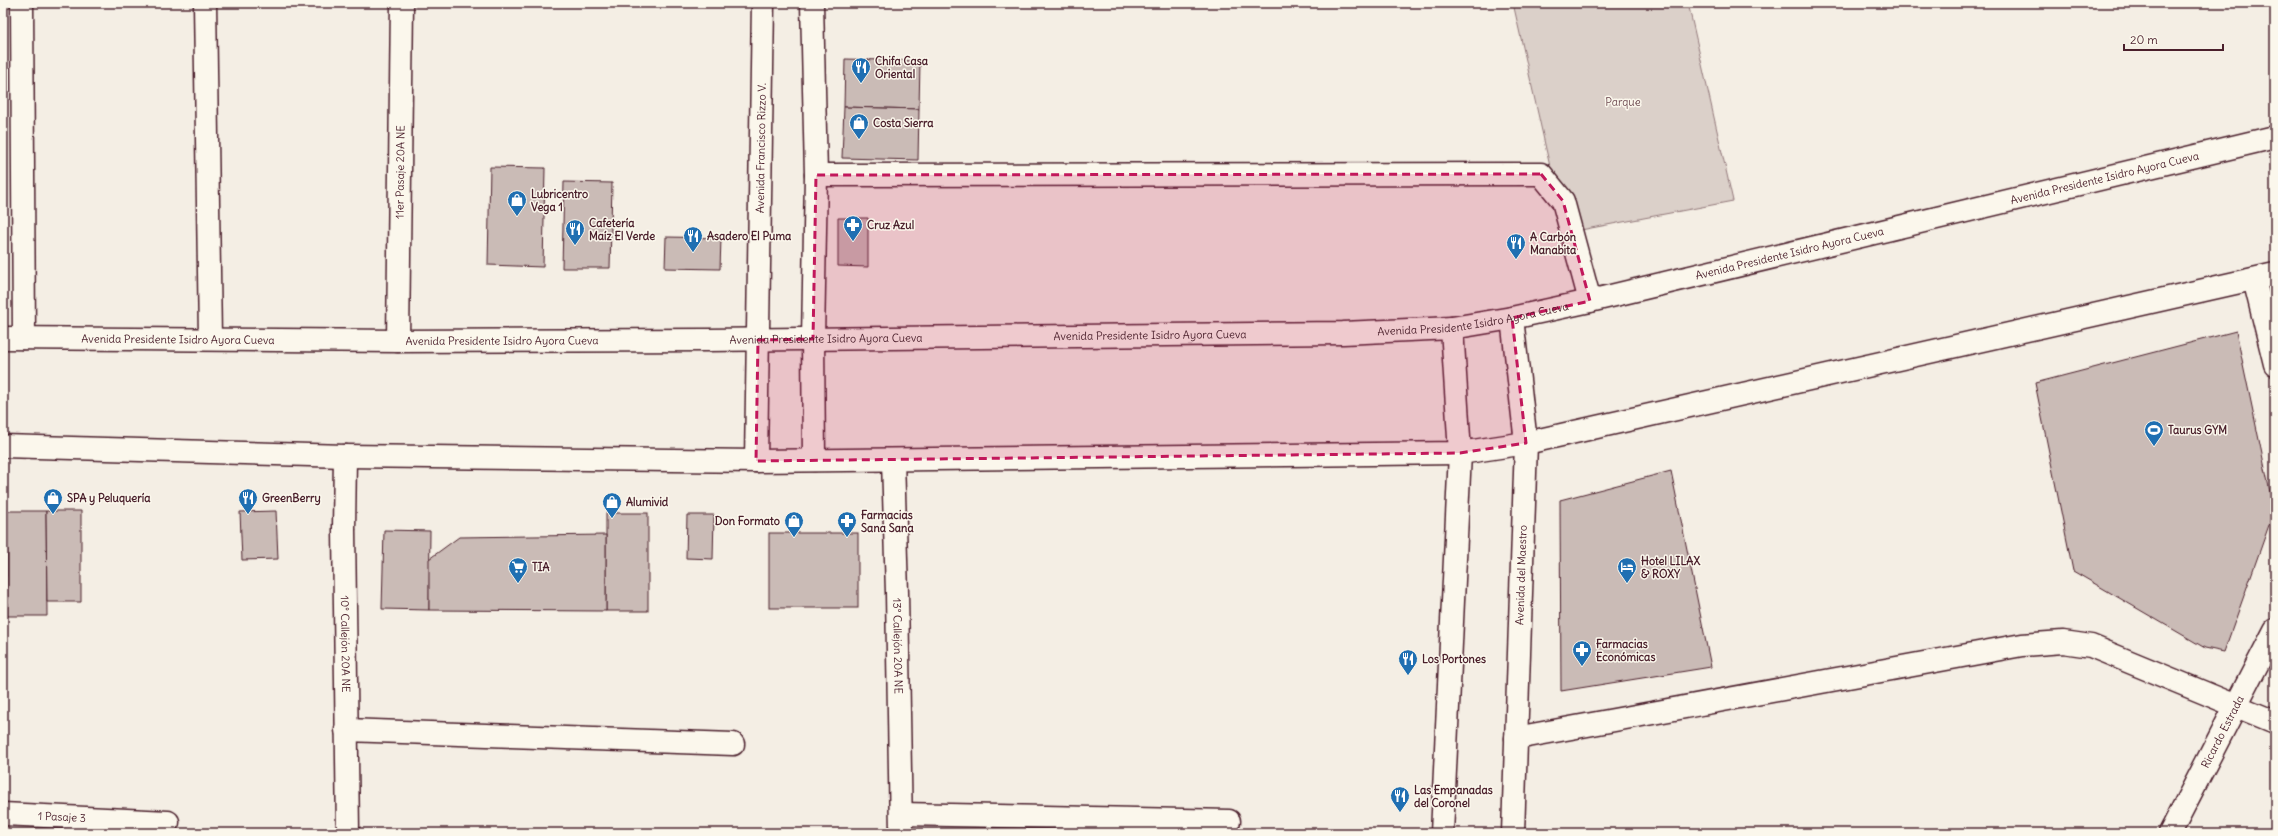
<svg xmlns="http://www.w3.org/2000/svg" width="2278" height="836" font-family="Delius,sans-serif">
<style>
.green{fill:#dbd0c9;stroke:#92787a}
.building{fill:#cabbb6;stroke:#4a1f2b}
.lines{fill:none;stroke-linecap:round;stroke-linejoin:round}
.minor-casing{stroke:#4a1f2b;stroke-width:25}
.major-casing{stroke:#4a1f2b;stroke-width:25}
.minor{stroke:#fbf7ec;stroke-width:22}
.major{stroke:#fbf7ec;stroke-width:22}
.marked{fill:#c2185b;fill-opacity:0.2;stroke:#c2185b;stroke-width:3;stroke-dasharray:8 5;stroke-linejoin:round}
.labels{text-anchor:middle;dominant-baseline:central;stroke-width:3;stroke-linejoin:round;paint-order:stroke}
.poi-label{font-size:11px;font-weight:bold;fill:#4a1f2b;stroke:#fbf7ec;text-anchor:start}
.park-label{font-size:11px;fill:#6e4b52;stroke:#fbf7ec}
.street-label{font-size:11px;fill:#4a1f2b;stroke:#fbf7ec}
</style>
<rect width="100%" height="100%" fill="#f4eee4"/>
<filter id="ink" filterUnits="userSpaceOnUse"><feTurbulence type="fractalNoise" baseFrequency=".025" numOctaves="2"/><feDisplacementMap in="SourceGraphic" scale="8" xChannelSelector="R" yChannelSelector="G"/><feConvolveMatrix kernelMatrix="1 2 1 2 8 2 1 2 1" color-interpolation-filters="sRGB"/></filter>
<g filter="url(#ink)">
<polygon class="green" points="1513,3 1688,3 1733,201 1565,233"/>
<g class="building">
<polygon points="845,59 920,61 919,109 844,107"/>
<polygon points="844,107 919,109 918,160 842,158"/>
<polygon points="490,167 545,168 543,267 488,265"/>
<polygon points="564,182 612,183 610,268 562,268"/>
<polygon points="838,218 868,218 868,267 838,266"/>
<polygon points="666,237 721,238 720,269 665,268"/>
<polygon points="2236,331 2274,511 2224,652 2205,648 2073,571 2035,383"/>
<polygon points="1671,471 1711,667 1561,691 1560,500"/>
<rect x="3" y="511" width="4" height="65"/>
<polygon points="7,511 46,511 47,616 7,616"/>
<polygon points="46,511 81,511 81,602 47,602"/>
<polygon points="276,511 278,559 242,560 240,512"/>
<rect x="606" y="513" width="42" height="98"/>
<polygon points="687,515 714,515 713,559 686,558"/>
<polygon points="384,530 430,531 429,610 382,609"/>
<rect x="769" y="533" width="89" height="75"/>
<polygon points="606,535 606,611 429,610 429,559 459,537"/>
</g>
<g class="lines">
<defs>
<g id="minor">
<polyline points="22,3 24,338"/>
<polyline points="205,3 210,338"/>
<polyline points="816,175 1541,174 1563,201 1590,301"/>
<polyline points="2254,279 2275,364"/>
<polyline points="1512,318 1526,443 1513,833"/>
<path id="s1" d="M398,341l4,-338"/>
<path id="s2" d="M345,456l-1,74 4,303"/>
<path id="s3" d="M893,460l4,133 4,240"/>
<polyline points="346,730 733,744"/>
<polyline points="1516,738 2022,645 2063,642 2091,646 2275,722"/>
<path id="s4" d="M3,814l165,8"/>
<polyline points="902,814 1229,821"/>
<polyline points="1442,833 1460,453 1452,328"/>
<path id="s5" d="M2170,833l105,-203"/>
</g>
<g id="major">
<polyline points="812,3 816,175 813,339 814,460"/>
<path id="s6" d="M3,338l395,3 310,-1 635,-7 109,-5 60,-10 78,-17 685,-164"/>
<polyline points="3,446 345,456 756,461 1460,453 1526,443 2275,274"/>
<path id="s7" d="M756,461l7,-458"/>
</g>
</defs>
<use href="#minor" class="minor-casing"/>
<use href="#major" class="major-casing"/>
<use href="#minor" class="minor"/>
<use href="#major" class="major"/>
</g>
</g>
<path class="marked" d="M1541,174l22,27 27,100 -78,17 14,125 -66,10 -704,8 2,-121 55,-1 3,-164z"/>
<defs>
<symbol id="restaurant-pin" viewBox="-11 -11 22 30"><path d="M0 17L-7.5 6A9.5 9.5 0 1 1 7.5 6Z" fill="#1f6fb2" stroke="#fbf7ec"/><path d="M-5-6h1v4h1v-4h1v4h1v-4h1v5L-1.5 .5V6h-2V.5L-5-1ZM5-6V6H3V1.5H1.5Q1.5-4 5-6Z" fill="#fff"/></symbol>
<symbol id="shop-pin" viewBox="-11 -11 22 30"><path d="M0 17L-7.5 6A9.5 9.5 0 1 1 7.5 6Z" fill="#1f6fb2" stroke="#fbf7ec"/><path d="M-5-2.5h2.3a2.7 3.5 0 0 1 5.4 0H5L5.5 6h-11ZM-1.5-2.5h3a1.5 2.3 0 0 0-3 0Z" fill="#fff"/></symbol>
<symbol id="pharmacy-pin" viewBox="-11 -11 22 30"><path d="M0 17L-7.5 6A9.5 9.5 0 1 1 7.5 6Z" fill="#1f6fb2" stroke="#fbf7ec"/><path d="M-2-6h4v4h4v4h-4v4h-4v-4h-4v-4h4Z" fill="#fff"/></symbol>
<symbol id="stadium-pin" viewBox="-11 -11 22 30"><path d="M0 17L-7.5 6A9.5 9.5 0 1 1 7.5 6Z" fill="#1f6fb2" stroke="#fbf7ec"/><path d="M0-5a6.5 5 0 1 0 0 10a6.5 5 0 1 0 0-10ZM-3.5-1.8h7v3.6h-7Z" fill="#fff"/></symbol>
<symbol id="supermarket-pin" viewBox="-11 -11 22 30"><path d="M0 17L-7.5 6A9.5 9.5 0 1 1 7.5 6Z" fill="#1f6fb2" stroke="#fbf7ec"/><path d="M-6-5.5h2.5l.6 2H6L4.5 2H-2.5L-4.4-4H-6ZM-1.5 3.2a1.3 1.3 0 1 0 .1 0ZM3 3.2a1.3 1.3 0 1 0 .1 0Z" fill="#fff"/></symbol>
<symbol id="hotel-pin" viewBox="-11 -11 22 30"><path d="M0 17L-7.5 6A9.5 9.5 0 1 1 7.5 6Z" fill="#1f6fb2" stroke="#fbf7ec"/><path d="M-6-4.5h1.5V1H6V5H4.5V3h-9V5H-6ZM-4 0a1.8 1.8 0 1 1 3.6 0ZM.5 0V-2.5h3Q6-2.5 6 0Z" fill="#fff"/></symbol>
</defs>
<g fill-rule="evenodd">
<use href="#restaurant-pin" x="850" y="56" width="22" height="30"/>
<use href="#shop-pin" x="848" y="112" width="22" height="30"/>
<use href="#shop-pin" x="506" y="189" width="22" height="30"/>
<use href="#pharmacy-pin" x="842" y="214" width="22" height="30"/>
<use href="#restaurant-pin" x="564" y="218" width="22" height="30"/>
<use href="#restaurant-pin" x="682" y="225" width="22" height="30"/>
<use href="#restaurant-pin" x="1505" y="232" width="22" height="30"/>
<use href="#stadium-pin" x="2143" y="419" width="22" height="30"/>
<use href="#shop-pin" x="42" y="487" width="22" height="30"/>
<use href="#restaurant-pin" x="237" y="487" width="22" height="30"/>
<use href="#shop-pin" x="601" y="491" width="22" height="30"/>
<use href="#shop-pin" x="783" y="510" width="22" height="30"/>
<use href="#pharmacy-pin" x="836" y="510" width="22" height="30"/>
<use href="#supermarket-pin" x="507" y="556" width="22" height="30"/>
<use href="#hotel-pin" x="1616" y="556" width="22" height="30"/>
<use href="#pharmacy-pin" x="1571" y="639" width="22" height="30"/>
<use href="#restaurant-pin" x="1397" y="648" width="22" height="30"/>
<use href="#restaurant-pin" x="1389" y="785" width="22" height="30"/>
</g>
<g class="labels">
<g class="poi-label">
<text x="875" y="61">Chifa Casa<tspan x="875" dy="13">Oriental</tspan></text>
<text x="873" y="123">Costa Sierra</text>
<text x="531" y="194">Lubricentro<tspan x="531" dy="13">Vega 1</tspan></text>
<text x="589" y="223">Cafetería<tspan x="589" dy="13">Maíz El Verde</tspan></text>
<text x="867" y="225">Cruz Azul</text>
<text x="707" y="236">Asadero El Puma</text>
<text x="1530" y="237">A Carbón<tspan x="1530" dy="13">Manabita</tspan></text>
<text x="2168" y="430">Taurus GYM</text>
<text x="67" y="498">SPA y Peluquería</text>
<text x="262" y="498">GreenBerry</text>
<text x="626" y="502">Alumivid</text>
<text x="861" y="515">Farmacias<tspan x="861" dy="13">Sana Sana</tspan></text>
<text x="780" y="521" text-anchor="end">Don Formato</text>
<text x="1641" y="561">Hotel LILAX<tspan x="1641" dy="13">&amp; ROXY</tspan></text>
<text x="532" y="567">TIA</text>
<text x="1596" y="644">Farmacias<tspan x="1596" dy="13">Económicas</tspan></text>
<text x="1422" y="659">Los Portones</text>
<text x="1414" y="790">Las Empanadas<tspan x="1414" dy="13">del Coronel</tspan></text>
</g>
<g class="park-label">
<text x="1623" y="102">Parque</text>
</g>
<g class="street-label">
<text stroke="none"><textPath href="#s7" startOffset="313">Avenida Francisco Rizzo V.</textPath></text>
<text stroke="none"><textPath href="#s1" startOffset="169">11er Pasaje 20A NE</textPath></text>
<text stroke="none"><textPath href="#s6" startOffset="2119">Avenida Presidente Isidro Ayora Cueva</textPath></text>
<text stroke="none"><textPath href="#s6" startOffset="1795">Avenida Presidente Isidro Ayora Cueva</textPath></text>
<text stroke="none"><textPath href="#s6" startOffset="1471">Avenida Presidente Isidro Ayora Cueva</textPath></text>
<text stroke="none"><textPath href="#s6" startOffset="1147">Avenida Presidente Isidro Ayora Cueva</textPath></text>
<text stroke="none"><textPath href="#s6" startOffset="175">Avenida Presidente Isidro Ayora Cueva</textPath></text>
<text stroke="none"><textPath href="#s6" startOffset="823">Avenida Presidente Isidro Ayora Cueva</textPath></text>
<text stroke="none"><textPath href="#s6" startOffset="499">Avenida Presidente Isidro Ayora Cueva</textPath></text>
<text transform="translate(1521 575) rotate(-88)">Avenida del Maestro</text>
<text stroke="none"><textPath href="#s2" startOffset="188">10° Callejón 20A NE</textPath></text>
<text stroke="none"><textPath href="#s3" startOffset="186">13° Callejón 20A NE</textPath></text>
<text stroke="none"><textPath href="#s5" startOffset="114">Ricardo Estrada</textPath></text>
<text stroke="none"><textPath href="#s4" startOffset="59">1 Pasaje 3</textPath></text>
</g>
</g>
<rect width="2278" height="836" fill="none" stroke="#fbf7ec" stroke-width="16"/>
<rect x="8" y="8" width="2262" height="820" fill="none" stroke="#4a1f2b" stroke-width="1.5" filter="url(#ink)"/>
<path d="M2124 44v6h99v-6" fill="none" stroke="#4a1f2b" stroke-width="2"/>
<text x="2130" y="44" font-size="12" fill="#4a1f2b" stroke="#fbf7ec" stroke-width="3" paint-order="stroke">20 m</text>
</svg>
